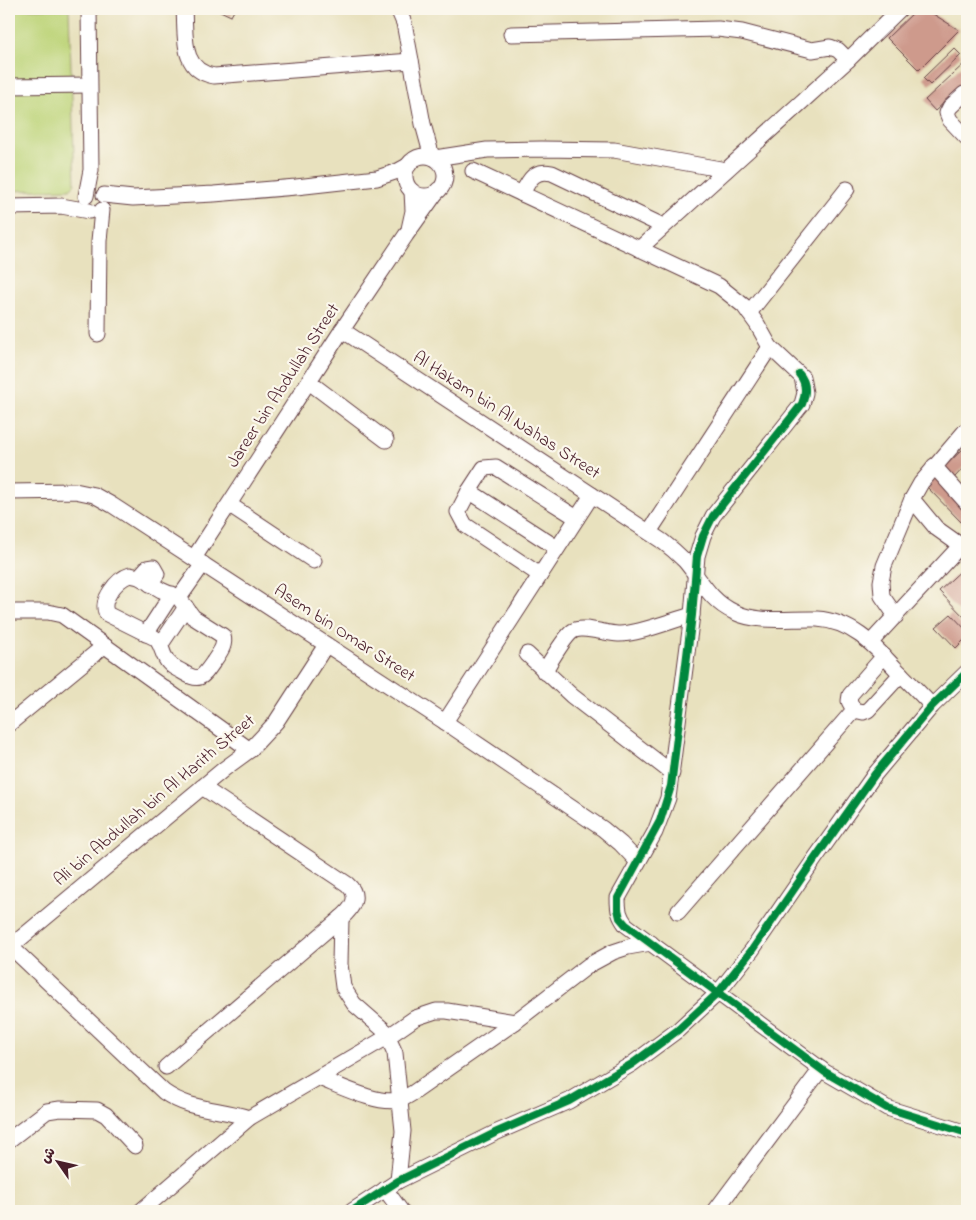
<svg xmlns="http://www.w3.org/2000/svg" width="976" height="1220" font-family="'Indie Flower','Playpen Sans Arabic',sans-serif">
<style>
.green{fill:#bdd479;stroke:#847a52}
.building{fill:#ce9a8c}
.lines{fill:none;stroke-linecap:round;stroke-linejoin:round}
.minor-casing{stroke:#623c41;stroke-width:17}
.minor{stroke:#fff;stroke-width:15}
.cycleway-casing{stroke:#fbf7ec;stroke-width:11}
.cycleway{stroke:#00873e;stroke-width:8}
.labels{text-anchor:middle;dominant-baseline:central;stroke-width:4.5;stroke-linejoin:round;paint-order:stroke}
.street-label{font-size:18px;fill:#4a1f2b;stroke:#fbf7ec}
</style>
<rect width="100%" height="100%" fill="#fbf7ec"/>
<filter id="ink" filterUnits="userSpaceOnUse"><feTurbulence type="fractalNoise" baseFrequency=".02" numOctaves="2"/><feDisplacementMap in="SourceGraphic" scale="10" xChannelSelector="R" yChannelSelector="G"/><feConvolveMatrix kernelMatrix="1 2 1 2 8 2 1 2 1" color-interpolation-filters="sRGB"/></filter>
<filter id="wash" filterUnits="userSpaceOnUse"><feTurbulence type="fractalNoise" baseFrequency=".0096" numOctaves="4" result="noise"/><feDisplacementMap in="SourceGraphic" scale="20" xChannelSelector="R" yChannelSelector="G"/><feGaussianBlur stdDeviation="1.12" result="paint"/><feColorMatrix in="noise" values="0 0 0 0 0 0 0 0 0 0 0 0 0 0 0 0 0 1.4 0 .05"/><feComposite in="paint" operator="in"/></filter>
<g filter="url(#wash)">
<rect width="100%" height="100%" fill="#e8e1be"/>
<polygon class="green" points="9,9 69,9 75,184 70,189 9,191"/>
<g id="blocks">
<g class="building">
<polygon points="216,9 235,9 231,16"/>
<polygon points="917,9 925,9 959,30 919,70 887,38"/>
<polygon points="954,48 961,55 930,85 923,78"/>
<polygon points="967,61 967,98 959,89 935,111 925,100"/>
<polygon points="964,448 967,452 967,464 954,478 944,467"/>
<polygon points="936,475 967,508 967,520 963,524 926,486"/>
<polygon points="967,565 967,620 939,591"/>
<polygon points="951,614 967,631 967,637 956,648 936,627"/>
</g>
</g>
</g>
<g filter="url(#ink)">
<use href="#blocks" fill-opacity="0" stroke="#623c41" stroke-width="1"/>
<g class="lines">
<defs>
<g id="minor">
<path d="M184,9c2,27 -4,61 30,67l197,-15"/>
<polyline points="398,9 404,23 423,124 432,157"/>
<polyline points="511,34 718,29 742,32 812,50 830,47 838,50 848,60"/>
<polyline points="9,86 89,85"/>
<polyline points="964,94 950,107 947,113 950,120 967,138"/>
<circle cx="425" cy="176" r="20"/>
<polyline points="435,158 487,150 541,149 614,150 726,170"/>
<path d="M473,171l246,115 25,20 13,18 13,23 32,30 3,16 -3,11 -89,112 -10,20 -6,20 -5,59 -24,183 -13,34 -37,66c0,12 1,18 8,27l199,147 62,36 80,25"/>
<path d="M522,194c7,-14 12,-25 30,-21l111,53"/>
<polyline points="104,195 133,198 214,194 296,187 377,178 398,171 409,165"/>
<polyline points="86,196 91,170 89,9"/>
<polyline points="9,207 61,206 89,211"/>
<polyline points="409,229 413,211 412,191"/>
<polyline points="639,249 848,60 900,9"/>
<polyline points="749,313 847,189"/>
<path d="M342,330l320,211c8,6 16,13 23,20 16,19 25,40 49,51 25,12 56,6 83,7 34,2 56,25 78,49 12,12 25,25 37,38"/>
<polyline points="98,334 99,241 102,210"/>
<polyline points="309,382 386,440"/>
<polyline points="934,466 967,503"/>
<polyline points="469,491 557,548"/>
<polyline points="9,492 75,491 94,495 112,505 445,722 603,829 621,844 637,861"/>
<polyline points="912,499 936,528 967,550"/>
<polyline points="230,505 314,561"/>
<polyline points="649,532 770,347"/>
<polyline points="194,558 342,330 406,235 438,190"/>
<path d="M130,575l9,2 22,13 18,8 14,19 30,19c3,10 -4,17 -9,25 -12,17 -14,22 -33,10 -6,-3 -12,-6 -15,-12 -5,-8 -4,-15 -11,-21l-48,-24c-8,-13 10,-35 23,-39z"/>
<polyline points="540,575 465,525 458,512 469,491 484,468 496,467 577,518"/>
<polyline points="139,577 147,568 153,567 157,574 150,584"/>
<polyline points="179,598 203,564"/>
<polyline points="9,612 48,612 62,615 250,750"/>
<polyline points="896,616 882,596 881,582 884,566 912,499 921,483 966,430"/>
<polyline points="146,634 172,594"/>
<polyline points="871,642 962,544"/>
<polyline points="161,644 186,607"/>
<polyline points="527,654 572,696 672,773"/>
<polyline points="884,656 850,695 849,701 854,710 863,712 868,710 901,674"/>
<path d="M544,672c6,-10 21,-36 29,-41 10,-6 33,3 45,3 18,1 55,-14 74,-19"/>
<polyline points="445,722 592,495"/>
<polyline points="9,724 104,646"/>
<polyline points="678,912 854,710"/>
<polyline points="341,918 340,964 343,987 354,1004 385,1031 395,1053 403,1131 398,1181"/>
<path d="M11,947l153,145c27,19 55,16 85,26"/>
<polyline points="9,948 224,769 250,750 276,722 326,645"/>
<path d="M166,1067l175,-149c11,-9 20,-22 6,-34l-145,-97"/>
<path d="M319,1078c21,8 59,27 80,22 5,-1 10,-5 14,-7l102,-71 74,-57 24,-13 15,-5 23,-4"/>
<polyline points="9,1140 47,1111 60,1109 97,1110 106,1115 135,1146"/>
<polyline points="385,1189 401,1211"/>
<polyline points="141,1211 249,1118 389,1036 415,1018 436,1011 447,1011 515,1022"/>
<polyline points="352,1211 398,1181 495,1133 569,1101 632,1064 678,1030 718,993 752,950 816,857 875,774 932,706 967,672"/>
<polyline points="715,1211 821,1069"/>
</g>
</defs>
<use href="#minor" class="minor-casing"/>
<use href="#minor" class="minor"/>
<defs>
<g id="cycleway">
<path d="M799,374c8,9 7,20 3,30l-89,112 -10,20 -6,20 -5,59 -21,171 -11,35 -42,77v11l2,9 6,7 199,147 62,36 80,25"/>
<polyline points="352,1211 398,1181 495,1133 569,1101 632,1064 678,1030 718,993 752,950 816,857 875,774 932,706 967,672"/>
</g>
</defs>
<use href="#cycleway" class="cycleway-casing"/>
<use href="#cycleway" class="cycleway"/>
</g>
</g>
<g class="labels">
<g class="street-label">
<text transform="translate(284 386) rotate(-57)">Jareer bin Abdullah Street</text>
<text transform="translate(506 416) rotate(33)">Al Hakam bin Al Nahas Street</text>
<text transform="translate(344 634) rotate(33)">Asem bin Omar Street</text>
<text transform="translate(155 801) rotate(-40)">Ali bin Abdullah bin Al Harith Street</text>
</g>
</g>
<rect width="976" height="1220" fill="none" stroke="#fbf7ec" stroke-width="30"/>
<g transform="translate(58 1162) rotate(304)" stroke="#fbf7ec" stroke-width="4" paint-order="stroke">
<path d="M0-4L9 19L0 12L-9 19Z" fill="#4a1f2b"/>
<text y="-8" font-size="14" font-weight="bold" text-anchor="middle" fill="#4a1f2b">ش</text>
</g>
</svg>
